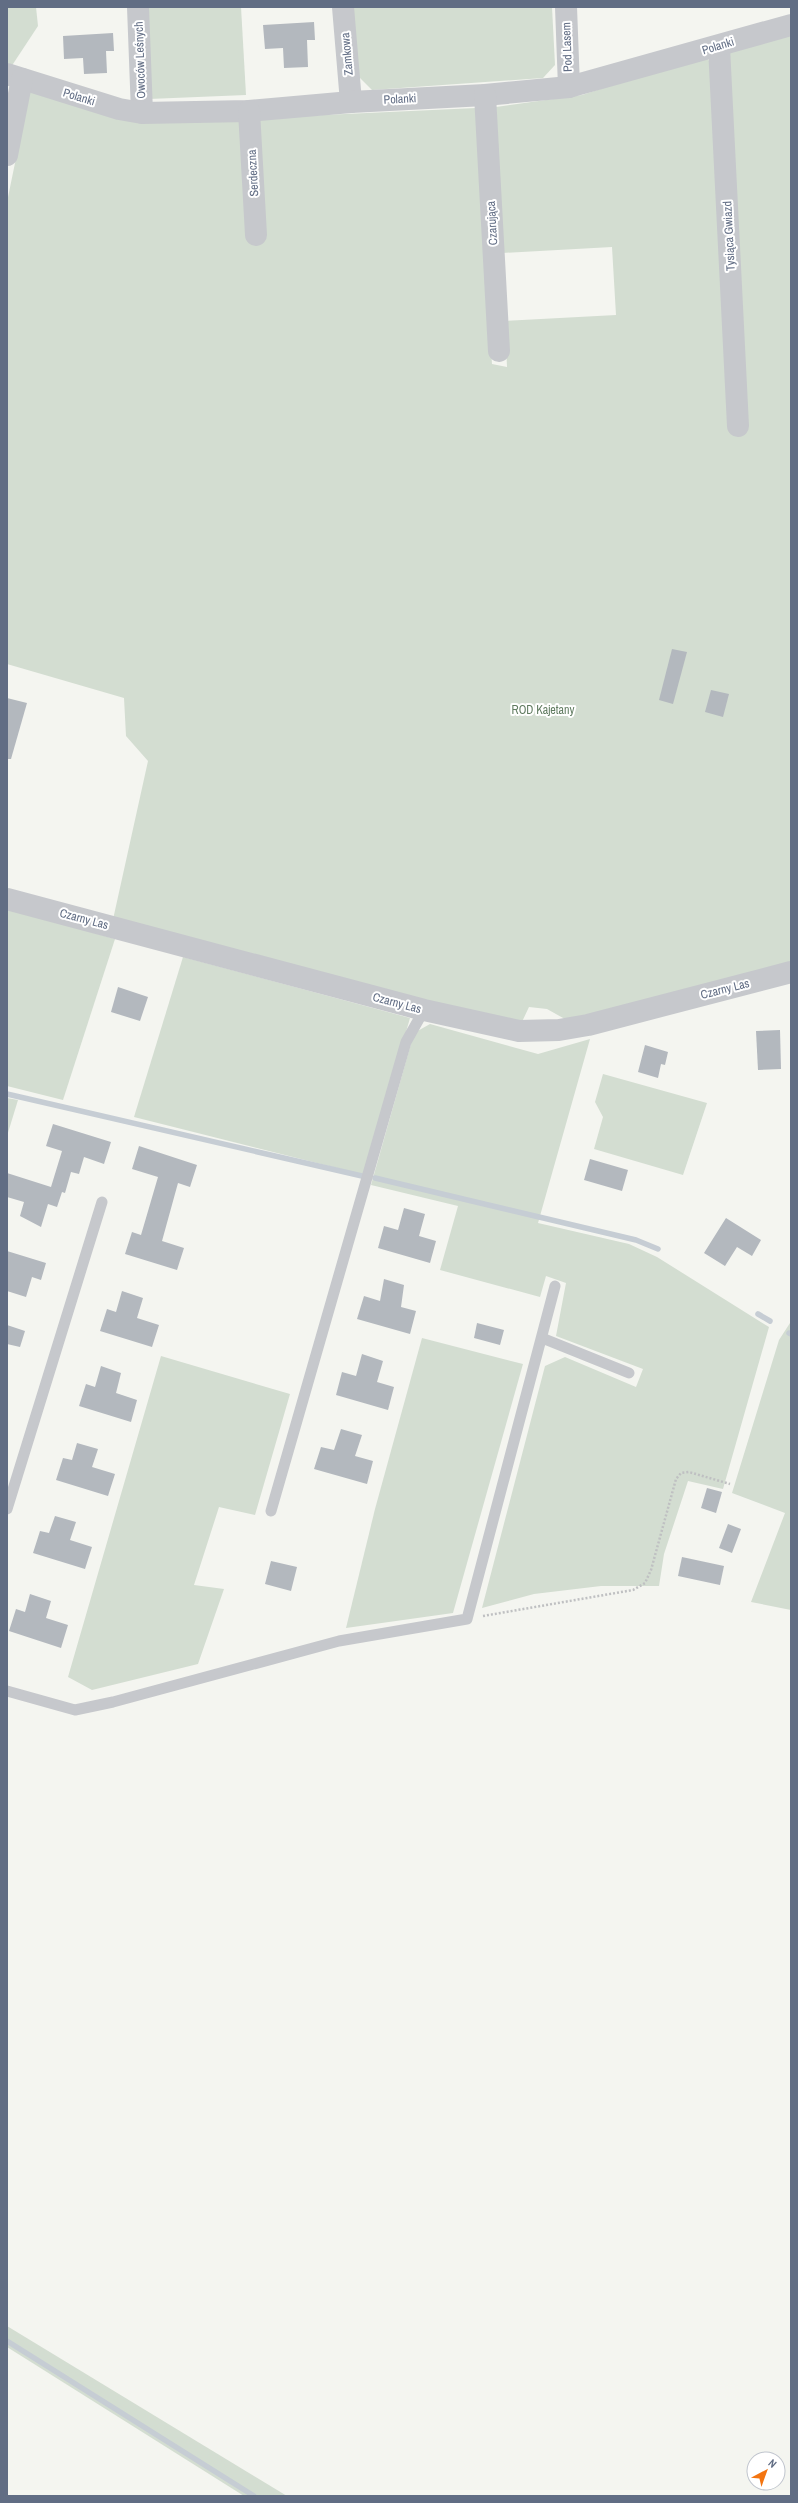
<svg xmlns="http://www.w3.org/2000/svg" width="798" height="2503" font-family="'Archivo Narrow',sans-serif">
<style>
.green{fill:#d3ddd1}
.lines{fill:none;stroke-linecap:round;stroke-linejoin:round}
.stream{stroke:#c6cdd4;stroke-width:5.5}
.building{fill:#b3b8be}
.path{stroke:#bfc0c2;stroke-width:2.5;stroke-dasharray:2 2;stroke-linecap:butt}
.lane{stroke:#c6c8cc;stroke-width:11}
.street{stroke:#c6c8cc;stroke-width:22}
.labels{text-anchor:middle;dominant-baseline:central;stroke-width:4;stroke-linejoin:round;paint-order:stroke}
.street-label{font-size:12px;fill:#616d84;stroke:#fff}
.park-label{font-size:12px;fill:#607b60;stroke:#fff}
</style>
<rect width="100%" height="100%" fill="#f4f5f0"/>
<g class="green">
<polygon points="7,7 36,7 38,26 11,67 7,65"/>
<polygon points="144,7 241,7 246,95 149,99"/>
<polygon points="350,7 552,7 555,65 543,78 372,90 357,75"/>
<polygon points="791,30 791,962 572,1023 547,1009 529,1007 520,1026 112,924 148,761 126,736 124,698 7,664 7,202 30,90 258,118 476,108 484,257 492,364 507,367 505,321 616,315 612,247 502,253 496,107 582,95 704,55 711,63 731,431 747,432 725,49"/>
<polygon points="7,908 115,939 63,1100 7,1086"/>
<polygon points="183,957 410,1018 365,1175 134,1117"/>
<polygon points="430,1024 538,1054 590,1039 538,1223 629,1244 657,1257 769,1327 723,1489 688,1481 664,1554 659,1586 601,1586 534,1594 482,1608 545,1366 565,1357 636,1387 643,1369 556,1336 566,1283 546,1276 540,1297 440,1270 458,1206 371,1185 414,1033"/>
<polygon points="603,1074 707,1103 683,1175 594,1149 603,1117 595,1102"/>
<polygon points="7,1098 18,1100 7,1136"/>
<polygon points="790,1323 791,1324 791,1610 751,1602 785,1513 732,1493 779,1340"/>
<polygon points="422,1338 523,1364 453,1613 346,1628 375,1509"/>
<polygon points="161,1356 290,1394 255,1515 219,1507 194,1585 224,1589 198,1664 92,1690 68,1677"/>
<polygon points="7,2326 287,2496 244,2496 7,2347"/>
</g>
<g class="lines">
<g class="stream">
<polyline points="7,1094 362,1176"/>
<polyline points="375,1178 636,1240 658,1249"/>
<polyline points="758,1314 770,1321"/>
<polyline points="789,1333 791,1334"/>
<polyline points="7,2341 254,2496"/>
</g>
</g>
<g class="building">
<polygon points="314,22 315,40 307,40 308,67 284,68 283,48 265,49 263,25"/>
<polygon points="113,33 114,51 106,51 107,73 84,74 83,58 64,59 63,36"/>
<polygon points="672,649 687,652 673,704 659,700"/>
<polygon points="711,690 729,694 723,717 705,712"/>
<polygon points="7,698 27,703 11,759 7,759"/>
<polygon points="118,987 148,997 140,1021 111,1012"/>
<polygon points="780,1030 781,1069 758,1070 756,1031"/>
<polygon points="645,1045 668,1052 665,1065 661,1064 658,1078 638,1072"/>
<polygon points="53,1124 111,1142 104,1164 84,1157 79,1174 71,1172 65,1193 62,1192 57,1207 48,1204 41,1227 20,1216 24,1202 7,1197 7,1173 51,1187 62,1151 46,1146"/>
<polygon points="139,1146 197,1165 190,1187 178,1183 162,1241 184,1248 177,1270 125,1254 132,1232 141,1235 158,1177 132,1169"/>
<polygon points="590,1159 628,1170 622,1191 584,1180"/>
<polygon points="404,1208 425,1214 419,1236 436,1241 430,1263 378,1248 384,1226 398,1230"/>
<polygon points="726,1218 761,1240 752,1256 737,1247 725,1266 704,1253"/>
<polygon points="7,1251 46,1263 41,1280 32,1277 26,1297 7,1291"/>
<polygon points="384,1279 404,1285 401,1307 416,1311 410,1334 357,1319 364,1296 380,1301"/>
<polygon points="122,1291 143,1298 137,1318 159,1325 152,1347 100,1331 107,1309 116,1312"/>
<polygon points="477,1323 504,1330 500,1345 474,1338"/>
<polygon points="7,1325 25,1331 20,1347 7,1344"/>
<polygon points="362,1354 383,1361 377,1382 394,1387 388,1410 336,1395 342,1372 356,1376"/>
<polygon points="101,1366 121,1373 116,1393 137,1400 131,1422 79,1406 86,1384 95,1387"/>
<polygon points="341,1429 362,1435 355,1456 373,1461 367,1484 314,1469 321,1447 334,1450"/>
<polygon points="77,1443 98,1449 92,1467 115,1474 108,1496 56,1480 63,1458 72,1460"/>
<polygon points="707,1488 722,1492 716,1513 701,1508"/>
<polygon points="55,1516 76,1522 70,1540 92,1547 85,1569 33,1553 40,1531 49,1533"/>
<polygon points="728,1524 741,1529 732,1553 719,1548"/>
<polygon points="682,1557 724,1566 720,1585 678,1576"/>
<polygon points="271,1561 297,1567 291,1591 265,1584"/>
<polygon points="30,1594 51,1601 46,1618 68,1625 61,1648 9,1631 16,1609 25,1612"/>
</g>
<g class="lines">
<polyline class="path" points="483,1616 633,1590 645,1583 651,1570 676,1479 681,1473 689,1472 730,1484"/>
<g class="lane">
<polyline points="542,1338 629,1373"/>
<polyline points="7,1509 102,1202"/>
<polyline points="271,1511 406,1042 424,1010"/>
<polyline points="7,1691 75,1710 113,1702 339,1641 467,1619 555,1286"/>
</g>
<g class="street">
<polyline points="138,7 142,113"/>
<polyline points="343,7 351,102"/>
<polyline points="566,7 569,87"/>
<polyline points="719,47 738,426"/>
<polyline points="7,74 119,109 142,113 249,111 351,102 485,95 569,87 791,25"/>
<polyline points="485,95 499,351"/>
<polyline points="249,111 256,235"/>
<polyline points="7,155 22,79"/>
<polyline points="7,899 424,1010 519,1031 559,1030 588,1025 791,972"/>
</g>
</g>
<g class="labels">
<g class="street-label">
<text transform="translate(718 46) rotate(-17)">Polanki</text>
<text transform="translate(567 47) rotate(-92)">Pod Lasem</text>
<text transform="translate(347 54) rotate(-95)">Zamkowa</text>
<text transform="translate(140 60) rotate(-92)">Owoców Leśnych</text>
<text transform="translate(79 97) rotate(17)">Polanki</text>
<text transform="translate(400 99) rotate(-3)">Polanki</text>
<text transform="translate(253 173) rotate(-93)">Serdeczna</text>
<text transform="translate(492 223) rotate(-93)">Czarująca</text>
<text transform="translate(729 236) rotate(-93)">Tysiąca Gwiazd</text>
<text transform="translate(84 919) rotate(15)">Czarny Las</text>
<text transform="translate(725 989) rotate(-14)">Czarny Las</text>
<text transform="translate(397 1003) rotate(15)">Czarny Las</text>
</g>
<g class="park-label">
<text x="543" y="710">ROD Kajetany</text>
</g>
</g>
<rect width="798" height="2503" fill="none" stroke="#616d84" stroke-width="16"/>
<g transform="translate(766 2471) rotate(41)"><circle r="19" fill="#ffffff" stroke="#c0c5ce"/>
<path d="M0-3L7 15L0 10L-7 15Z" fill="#f37511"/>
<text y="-6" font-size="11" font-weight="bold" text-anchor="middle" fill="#616d84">N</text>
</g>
</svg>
